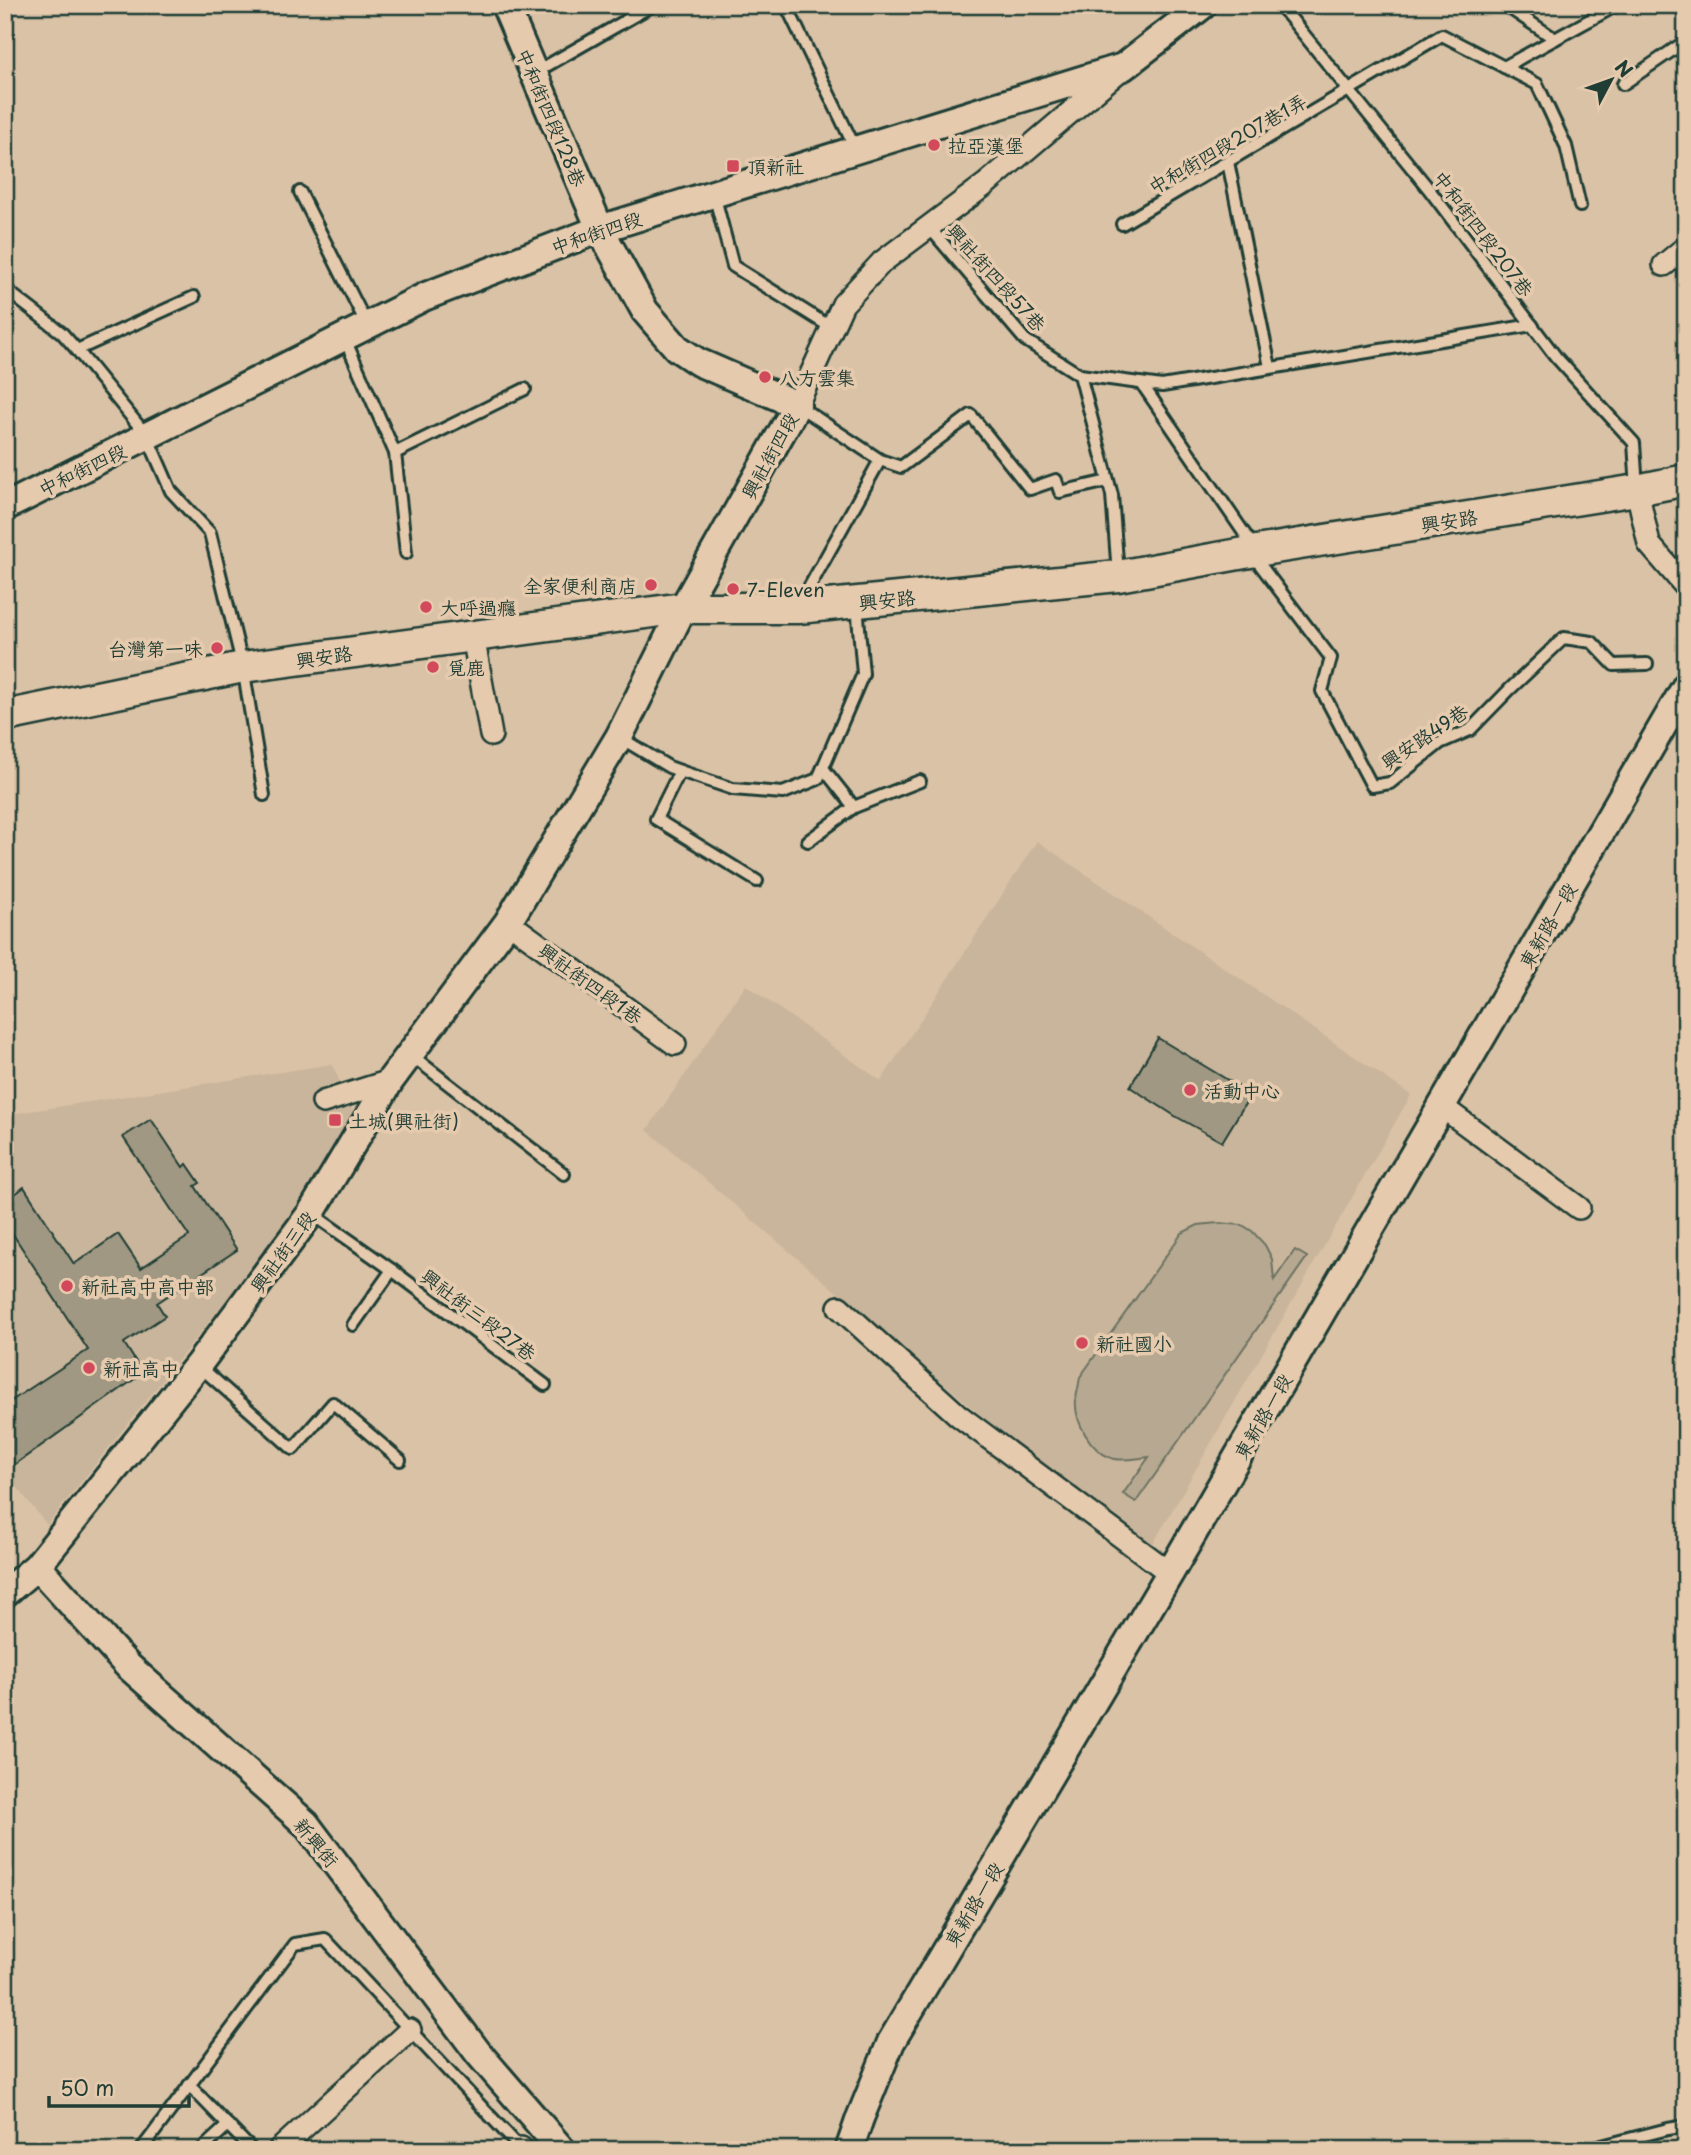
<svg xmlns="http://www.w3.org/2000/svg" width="1691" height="2155" font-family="'Playpen Sans','LXGW WenKai TC',sans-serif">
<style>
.built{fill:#c9b59b}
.green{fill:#b7a891;stroke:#6b7262;stroke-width:2}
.building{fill:#a09882;stroke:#1f3d34;stroke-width:2}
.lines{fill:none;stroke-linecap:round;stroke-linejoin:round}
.service-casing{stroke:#1f3d34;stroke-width:16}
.minor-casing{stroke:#1f3d34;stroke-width:26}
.tertiary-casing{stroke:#1f3d34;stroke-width:32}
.secondary-casing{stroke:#1f3d34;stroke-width:35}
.service{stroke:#e6caad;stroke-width:10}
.minor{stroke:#e6caad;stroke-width:21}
.tertiary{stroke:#e6caad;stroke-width:26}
.secondary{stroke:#e6caad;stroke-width:30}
.poi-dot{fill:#d1495b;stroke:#e6caad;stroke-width:2.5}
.labels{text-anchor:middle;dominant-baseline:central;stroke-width:7;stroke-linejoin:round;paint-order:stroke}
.street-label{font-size:19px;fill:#1f3d34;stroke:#e6caad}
.poi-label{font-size:19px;fill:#1f3d34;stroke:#e6caad;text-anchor:start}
</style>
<rect width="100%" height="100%" fill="#dac2a6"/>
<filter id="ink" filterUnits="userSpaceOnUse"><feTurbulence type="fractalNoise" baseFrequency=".0143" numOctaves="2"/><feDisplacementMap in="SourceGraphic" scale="14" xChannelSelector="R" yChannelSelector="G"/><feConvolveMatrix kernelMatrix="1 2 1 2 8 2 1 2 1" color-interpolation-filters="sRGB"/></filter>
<g filter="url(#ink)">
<g class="built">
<polygon points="1037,841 1411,1095 1146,1556 647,1130 746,985 881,1081"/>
<polygon points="332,1064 356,1118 256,1263 47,1525 5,1472 5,1115"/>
</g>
<path class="green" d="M1218,1223l24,2 10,6 13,14 7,14 2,21 21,-30 12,7 -171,245 -13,-8 26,-37c-12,1 -27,5 -38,1 -21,-8 -37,-37 -35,-59 1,-7 3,-14 4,-22l102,-144 16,-8z"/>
<g class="building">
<polygon points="1158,1038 1251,1094 1222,1142 1175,1116 1130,1087"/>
<polygon points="151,1119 183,1167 187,1164 200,1183 195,1186 237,1250 157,1303 165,1316 124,1343 143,1373 14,1465 5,1452 5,1405 88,1350 5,1222 5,1202 24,1187 74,1264 118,1234 141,1268 189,1236 123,1137"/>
</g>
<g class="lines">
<defs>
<g id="service">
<polyline points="786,5 856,150"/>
<polyline points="1280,5 1428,188 1556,357 1634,443 1637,489"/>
<polyline points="1505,5 1555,39"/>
<polyline points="1504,67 1617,5"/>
<polyline points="534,73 653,5"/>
<polyline points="1623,84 1686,41"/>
<polyline points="1228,162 1270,367"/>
<polyline points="300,192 367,325"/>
<polyline points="714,194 733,266 832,328"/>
<polyline points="1122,224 1442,35 1537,84 1566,146 1580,206"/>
<polyline points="929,227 1025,340 1080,375 1112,495 1118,574"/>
<polyline points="5,289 62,333 77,350 147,436 171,491 210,533 243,667 264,795"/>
<polyline points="344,337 395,453 406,553"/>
<polyline points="77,350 194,297"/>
<polyline points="1080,375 1162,386 1532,325"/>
<polyline points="1142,384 1255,549"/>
<polyline points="797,405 880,460 901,467 971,415 1030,489 1056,480 1060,492 1108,481"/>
<polyline points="395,453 525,389"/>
<polyline points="1252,554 1331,658 1322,691 1372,786 1390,783 1440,743 1470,730 1510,689 1564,638 1592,642 1614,665 1647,664"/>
<polyline points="801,602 880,460"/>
<polyline points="619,737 669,767 680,771 656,819 757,881"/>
<polyline points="823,768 854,807"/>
<polyline points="680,771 733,789 783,793 818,779 863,674 857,605"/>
<polyline points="808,841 854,807 920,781"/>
<polyline points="411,1055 564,1174"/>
<polyline points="311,1213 392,1270 545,1385"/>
<polyline points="353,1325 392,1270"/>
<polyline points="198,1365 293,1449 333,1403 400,1460"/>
<polyline points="189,2085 252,2150"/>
<polyline points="141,2150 295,1944 325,1939 522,2150"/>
<polyline points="201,2150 228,2125"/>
<polyline points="1586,2150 1668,2129 1686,2126"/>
</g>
<g id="minor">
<polyline points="1664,265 1686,247"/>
<polyline points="797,405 843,304 882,262 986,184 1119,71"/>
<polyline points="1637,490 1649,544 1686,587"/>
<polyline points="473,636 491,735"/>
<polyline points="508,922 675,1044"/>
<polyline points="323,1102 390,1081"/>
<polyline points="1441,1106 1579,1208"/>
<polyline points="839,1307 958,1415 1170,1573"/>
<polyline points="279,2150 410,2030"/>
<polyline points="519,2150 521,2148"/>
</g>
<g id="tertiary">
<polyline points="5,507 426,296 600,229 1123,67 1203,5"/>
<polyline points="37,1566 127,1665 306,1824 479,2054 562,2150"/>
<polyline points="5,1593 37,1566 198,1365 311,1213 390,1081 508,922 619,737 683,608 797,405 698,362 677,348 645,311 600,229 505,5"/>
<polyline points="849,2150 860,2118 891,2042 1170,1573 1686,686"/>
</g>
<polyline id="secondary" points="5,716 243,667 683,608 798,608 1118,576 1250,552 1637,490 1686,480"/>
</defs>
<use href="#service" class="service-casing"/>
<use href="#minor" class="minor-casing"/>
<use href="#tertiary" class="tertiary-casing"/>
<use href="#secondary" class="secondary-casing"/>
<use href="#service" class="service"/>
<use href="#minor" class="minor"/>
<use href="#tertiary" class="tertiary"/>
<use href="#secondary" class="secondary"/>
</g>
</g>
<g class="poi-dot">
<circle cx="934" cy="145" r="7"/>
<rect x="726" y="159" width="14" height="14" rx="3.5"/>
<circle cx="765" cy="377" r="7"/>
<circle cx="651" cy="585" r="7"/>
<circle cx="733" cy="589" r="7"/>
<circle cx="426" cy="607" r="7"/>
<circle cx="217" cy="648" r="7"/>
<circle cx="433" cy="667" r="7"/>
<circle cx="1190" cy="1090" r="7"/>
<rect x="328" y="1113" width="14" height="14" rx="3.5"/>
<circle cx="67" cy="1286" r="7"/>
<circle cx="1082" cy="1343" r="7"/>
<circle cx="89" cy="1368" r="7"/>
</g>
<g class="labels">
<g class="street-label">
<text transform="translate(552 117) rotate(67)">中和街四段128巷</text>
<text transform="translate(1227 143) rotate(-30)">中和街四段207巷1弄</text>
<text transform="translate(596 232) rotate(-19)">中和街四段</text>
<text transform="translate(1484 233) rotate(53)">中和街四段207巷</text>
<text transform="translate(997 277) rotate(48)">興社街四段57巷</text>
<text transform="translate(769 455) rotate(-61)">興社街四段</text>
<text transform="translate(82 469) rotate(-26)">中和街四段</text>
<text transform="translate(1449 520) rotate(-9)">興安路</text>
<text transform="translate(887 599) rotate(-6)">興安路</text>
<text transform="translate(324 656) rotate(-8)">興安路</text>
<text transform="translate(1424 736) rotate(-34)">興安路49巷</text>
<text transform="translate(1547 925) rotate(-60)">東新路一段</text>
<text transform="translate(591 983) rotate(36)">興社街四段1巷</text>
<text transform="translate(282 1251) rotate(-54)">興社街三段</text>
<text transform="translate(479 1314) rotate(37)">興社街三段27巷</text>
<text transform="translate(1262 1416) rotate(-60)">東新路一段</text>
<text transform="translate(317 1842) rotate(50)">新興街</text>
<text transform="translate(973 1904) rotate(-59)">東新路一段</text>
</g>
<g class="poi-label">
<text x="948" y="145">拉亞漢堡</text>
<text x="747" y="166">頂新社</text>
<text x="779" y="377">八方雲集</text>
<text x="637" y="585" text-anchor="end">全家便利商店</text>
<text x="747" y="589">7-Eleven</text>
<text x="440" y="607">大呼過癮</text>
<text x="203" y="648" text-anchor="end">台灣第一味</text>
<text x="447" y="667">覓鹿</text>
<text x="1204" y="1090">活動中心</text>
<text x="349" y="1120">土城(興社街)</text>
<text x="81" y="1286">新社高中高中部</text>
<text x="1096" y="1343">新社國小</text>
<text x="103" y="1368">新社高中</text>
</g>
</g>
<rect width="1691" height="2155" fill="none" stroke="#e6caad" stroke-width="28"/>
<rect x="14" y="14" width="1663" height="2127" fill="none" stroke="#1f3d34" stroke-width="2.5" filter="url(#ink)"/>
<g transform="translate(1611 80) rotate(49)" stroke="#e6caad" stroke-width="5" paint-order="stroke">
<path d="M0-5L12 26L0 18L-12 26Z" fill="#1f3d34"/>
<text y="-10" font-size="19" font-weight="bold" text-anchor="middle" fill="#1f3d34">N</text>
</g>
<path d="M49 2096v10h140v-10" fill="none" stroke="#1f3d34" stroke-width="3.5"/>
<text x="60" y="2096" font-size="21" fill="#1f3d34" stroke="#e6caad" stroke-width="5" paint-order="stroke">50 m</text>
</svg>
